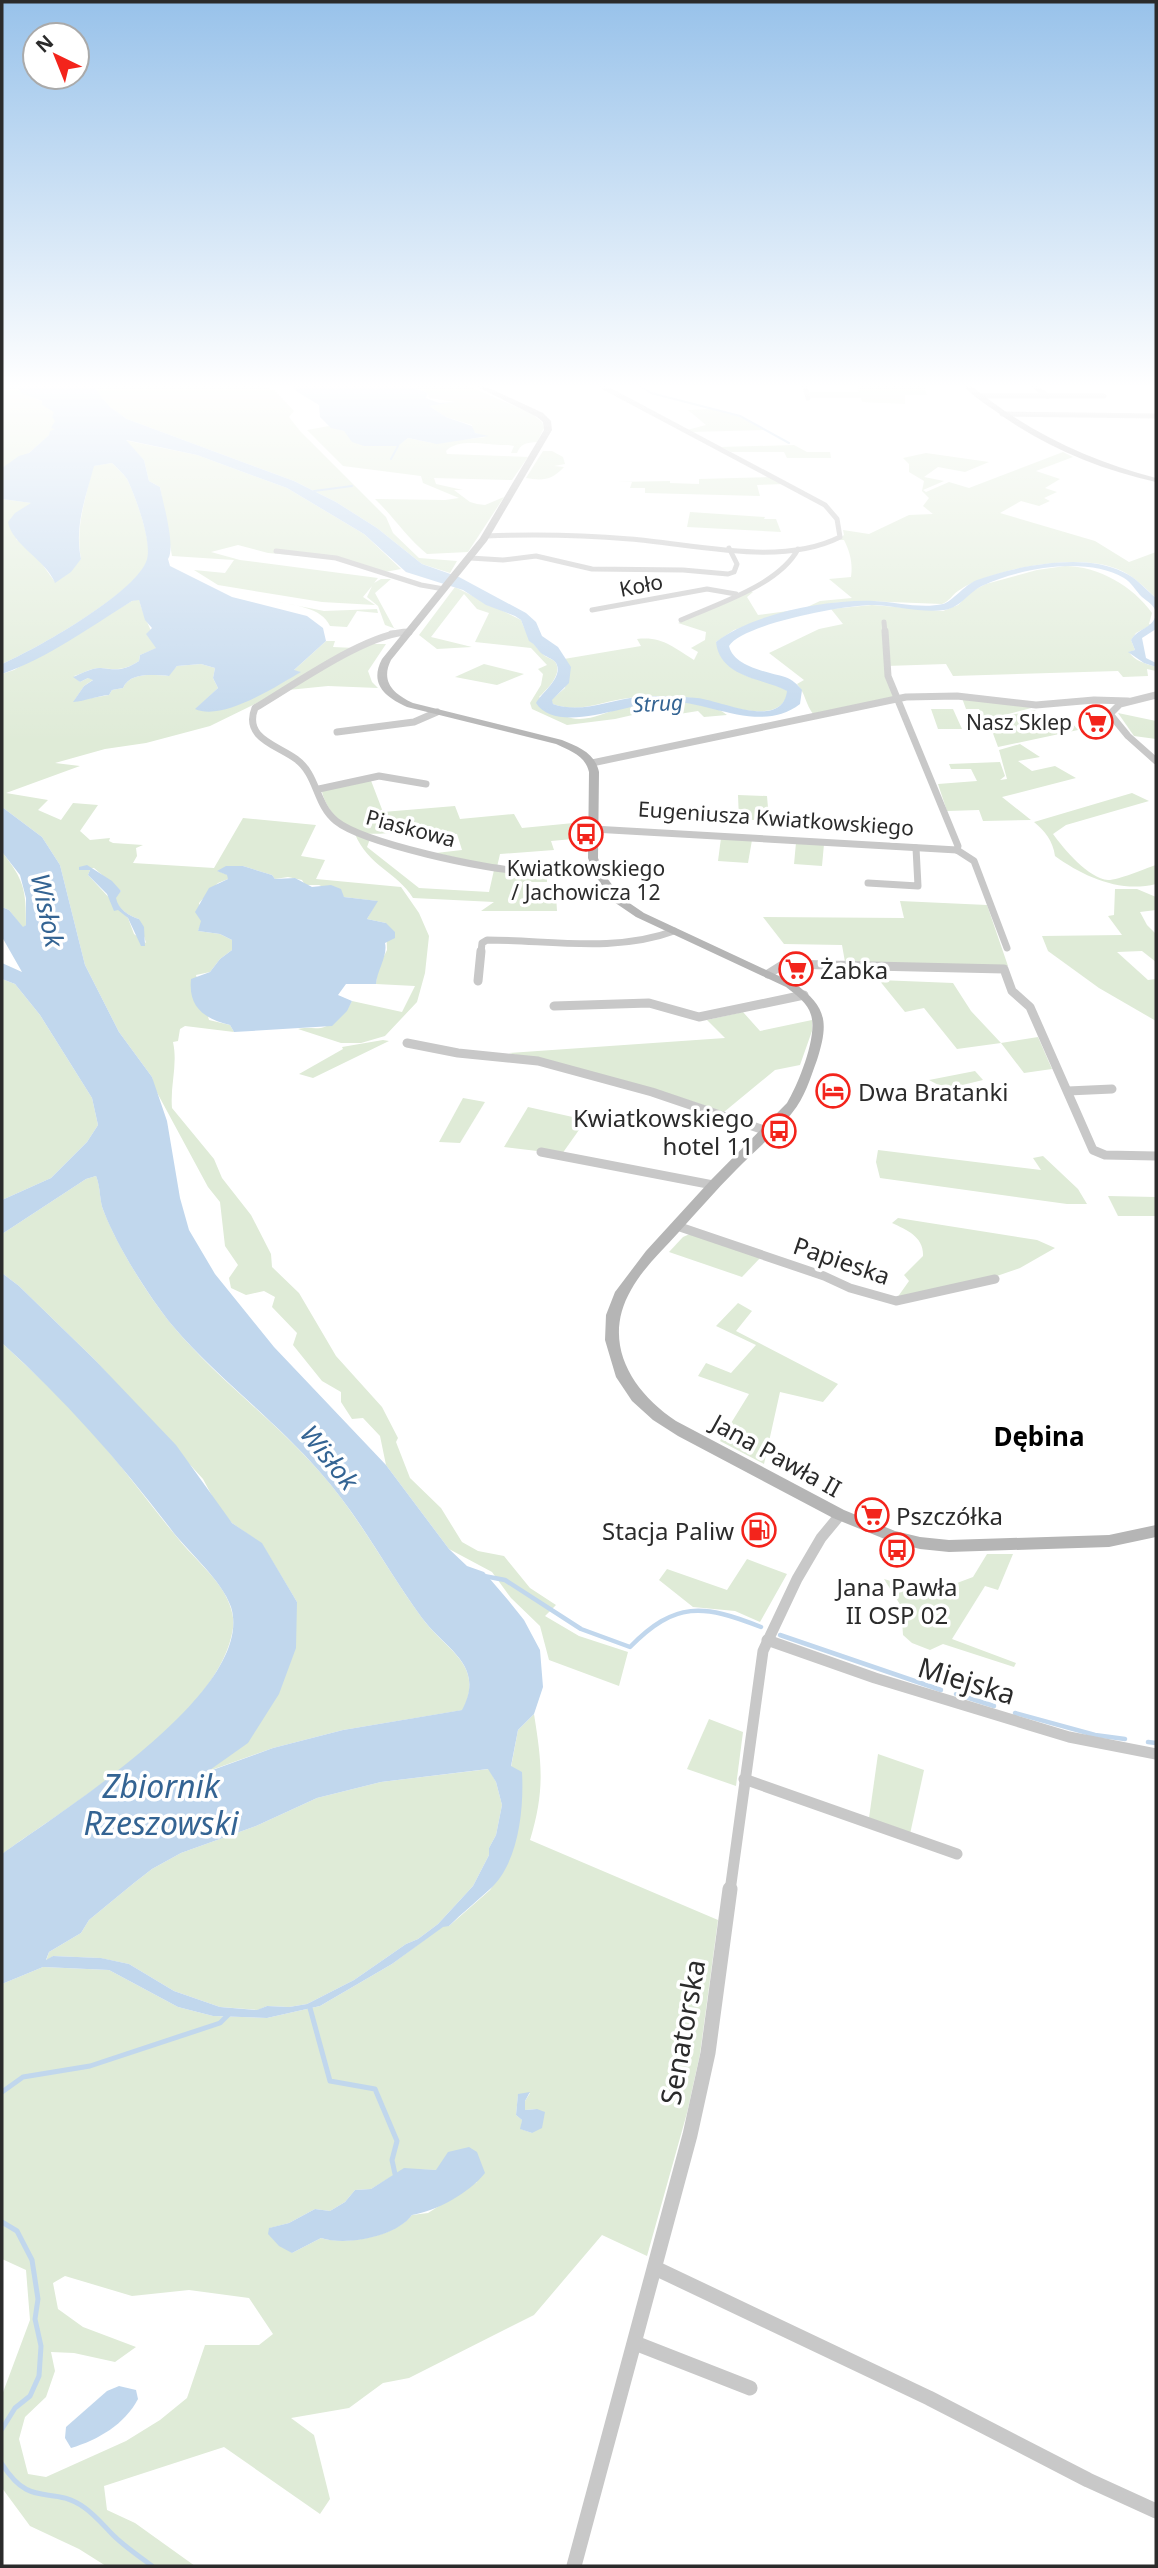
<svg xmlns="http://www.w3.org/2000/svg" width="1158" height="2568" font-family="'Noto Sans',sans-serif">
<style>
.green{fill:#dfebd7;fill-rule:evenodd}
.water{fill:#c1d7ed;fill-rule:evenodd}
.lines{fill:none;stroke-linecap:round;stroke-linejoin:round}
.stream-far2{stroke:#c1d7ed;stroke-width:2}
.stream-far1{stroke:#c1d7ed;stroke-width:4.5}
.stream{stroke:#c1d7ed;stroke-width:5}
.street-far4{stroke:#c8c8c8;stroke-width:5}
.street-far3{stroke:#c8c8c8;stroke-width:7}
.street-far2{stroke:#c8c8c8;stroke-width:9}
.street-far1{stroke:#c8c8c8;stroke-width:11}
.street{stroke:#c8c8c8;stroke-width:15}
.secondary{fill:#b5b5b5;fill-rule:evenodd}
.labels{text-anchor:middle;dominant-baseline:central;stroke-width:7;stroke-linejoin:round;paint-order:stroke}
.far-street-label{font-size:21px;fill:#2b2b2b;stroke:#fff}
.far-water-label{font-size:21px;font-style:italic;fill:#346493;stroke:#fff}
.far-poi-label{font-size:21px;fill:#2b2b2b;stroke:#fff;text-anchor:end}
.poi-label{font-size:24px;fill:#2b2b2b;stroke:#fff;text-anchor:start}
.street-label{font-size:24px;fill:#2b2b2b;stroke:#fff}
.water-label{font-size:26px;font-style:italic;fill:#346493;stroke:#fff}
.neighbourhood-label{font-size:26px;font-weight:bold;fill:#000;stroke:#fff}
.near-street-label{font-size:28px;fill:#2b2b2b;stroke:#fff}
.near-water-label{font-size:32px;font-style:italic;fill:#346493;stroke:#fff}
</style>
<rect width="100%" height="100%" fill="#fff"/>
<g class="green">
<polygon points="90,383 254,383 274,390 294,411 289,417 300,431 386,517 393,533 419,558 457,561 450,573 422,564 377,528 336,502 294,481 127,419 110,407"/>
<path d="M400,383h62l70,31 10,8 2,6 -7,14c-11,1 -16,1 -20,11h-6l3,-7 -6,-1c-18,1 -49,-8 -62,6l1,3 81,3 -16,23 -78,-2 2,6 27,6h-9l16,12 7,2 8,1 19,-8 -36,55 -41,2c-21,-17 -33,-37 -52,-55l70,1 14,-2 -36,-15 -2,-7 -78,-10 -36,-36 22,-4 15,5 20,15 35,-1 9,-7 24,5 54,-6 -13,-5 -1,-7 -26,-8 -17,-11 26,-4 -26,-4 -1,-5z"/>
<polygon points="857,383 924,385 927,395 905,395 905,404 862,402 861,398 811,398 808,392 859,392"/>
<path d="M18,388c5,8 32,13 36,24 1,5 1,11 2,17l-27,24 -27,15v-78z"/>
<polygon points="713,409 740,417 765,430 692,432 687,430 706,425 688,410"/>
<polygon points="124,440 197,455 287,488 364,534 401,569 385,572 337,559 268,553 238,545 211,552 240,560 378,578 374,583 381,579 391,579 375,593 394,628 399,630 385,625 378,606 367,597 372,586 363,597 375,605 322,602 218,585 194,570 225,573 234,560 172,556 160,487 149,481 144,460"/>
<polygon points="794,445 807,452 830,452 831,458 787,458 784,452 731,452 721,447"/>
<path d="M543,451h9l11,6 2,7 -11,2 10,1c-12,13 -21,14 -38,11z"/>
<path d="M1063,452l10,5 -37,14 24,8 -15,9 12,4 -13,6 6,3 -11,5 -18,-5 -21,12 95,28 34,21 27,-10v46c-11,-10 -20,-20 -34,-27 -36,-18 -103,-6 -139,8 -8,2 -18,7 -25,12 -6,4 -8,10 -16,13l-77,-3 -33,2 -69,17 -29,10 -18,12c19,43 39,31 72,49 -7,40 -72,9 -96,7 -23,-2 -47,-3 -70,1 -24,4 -45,14 -69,5l-2,-4 14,-12 3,-24 -4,-5 77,-13 -4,-7c25,-3 36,8 57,21l4,-8 -7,-4 14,-8 1,-8 -28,-9 70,-32 5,1 -6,5 11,18 45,-6 17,-8 32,-3 -23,-19 22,-2c2,-14 -1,-25 -7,-37h-6l6,-5 -1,-5 26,4 40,-19 24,-1 -10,-8 6,-8 -7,-7 2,-10 -15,-9v-8l-6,-6 23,-5 63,9 -24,10 -27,-5 -14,10 20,4 -21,9 3,2 23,-10 20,6z"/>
<path d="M112,463c5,5 11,10 15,16 8,16 27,67 20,83 -15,33 -111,87 -145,102v-165l30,4 -16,36 18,14 21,29 26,-23c-6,-33 5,-61 12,-93z"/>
<polygon points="771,477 784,484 757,485 760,496 645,493 645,488 630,488 632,482 616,482 670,481 670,483 699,484 699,479"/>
<polygon points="690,512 765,517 764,519 776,519 781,532 687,527"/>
<path d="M1065,566c33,0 68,20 87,47l-3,11 2,1 -15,8 -5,7 4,10 -6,2c5,9 18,12 27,15v4l-9,-2 1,7 -25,1 -5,-6 -165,5 -7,-12 -60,2 9,32 -81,17c-9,-11 -8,-21 -17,-31l7,-4 -35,-27 50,-24 24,-5 -12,-15 41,-4 71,6 15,-6 14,-14 14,-7 51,-14z"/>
<path d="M455,587l66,33c5,14 11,23 21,33 3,5 11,5 14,10 6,12 -9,26 -17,34 9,6 21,19 32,21 17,4 36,-6 52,-11 27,-7 82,-11 104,8l-23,2 -6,-6 -19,3 -7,-8 -57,13 -48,6 -35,-16 -2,-6 11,-18 2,-11 -5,-5 9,-4 -16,-17 -56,-6 14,-29 -12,-4 -13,-15 -33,43 41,10 -35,2 -18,-14z"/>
<path d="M139,599c4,18 14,32 18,49l-17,7 -1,6c-13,9 -23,9 -38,7 -8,-1 -20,6 -27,8l6,6 8,-4 6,1 -10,7 -10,15 35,-6 3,-5 11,-2c7,-16 30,-13 45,-12l9,-10 24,-2 14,4 -2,10 5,10 -22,21c47,-3 64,-14 104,-37l-7,-1 33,-30h9l-2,6 22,1 -100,56 -45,22 -64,17 -41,6 -50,14 25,3 -74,27 42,7 -10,10 23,10 12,-17 25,2 -18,26 10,9 20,-2 -1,3 4,2 30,2 -7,3 1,8 -4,7 81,5 29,-50 73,7 -15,31 24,4 -9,19 85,8 18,26 10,23 -4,37 -8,29 -32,34 -24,7h-20l-43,-14c8,-2 15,0 23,-1 13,-3 26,-16 31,-27l50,11 13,-26 -39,-2 1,-14 10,-20 -1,-27 -19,-4 10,-18 -33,-4 -25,-12h-14l-3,-5 -14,-3 -13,2 -3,-4 -29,-9 -25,5 10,4v4l-10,4 -19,20 3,18 -4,10 22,3 12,6v10l-12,9 -10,13 -14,3 13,45 21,5 4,7 -49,-6 -5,3 -2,12 -5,1c5,23 -3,43 -1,66l42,51 8,19 29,37 20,39 1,13 27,26 37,63 46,51 16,31 -2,4 14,36 31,30 21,34 16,9 26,5 26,32 26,17 -11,11 34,20 49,16 -9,34 -70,-26 -9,-34 -29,-28 -19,-26 -43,-23 -63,-84 -6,-29 -17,-18 -11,1 -11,-17v-10l-19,-11 -29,-36 4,-12 -25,-26 3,-10 -11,-6 -18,4 -15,-7 -2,-10 9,-13 -13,-19 -5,-44 -12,-15 -54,-100 -2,-10 -33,-45 -34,-67 -25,-100 -18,-28 -40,-30v-133l12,-4 118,-69zM94,868l27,23 -6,7c3,11 14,18 24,21l7,24 -12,-9 -6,-16 -40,-43 2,-5 -4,-1z"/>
<path d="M274,601l50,10 53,-2 1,4 -21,-2 -10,16 -17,-1c-8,-19 -38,-21 -56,-25z"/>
<polygon points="365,644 386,644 368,671 372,682 378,688 328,686 288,690"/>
<polygon points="484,664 524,674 497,685 455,677"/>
<polygon points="962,698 1039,706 985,720 979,709 966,709"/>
<polygon points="931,709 953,709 962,729 938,729"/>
<polygon points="1035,710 1042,720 1067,717 1078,730 998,747 988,720"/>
<polygon points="1118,713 1156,721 1156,739 1134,736"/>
<polygon points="1020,744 1040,757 1018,761 1032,771 1055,766 1076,778 1002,797 1031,820 983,821 979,810 947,811 938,784 977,781 971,769 951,769 949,764 1000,762 1005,776 1000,780 1007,779 999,750"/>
<path d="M370,778l13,34 72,-6 5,13 54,-5 8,14 62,-6v16l-33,3 3,9 -54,4 -3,13 -61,-14 26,-3 -5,-16 -33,2 -2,-7c-15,1 -44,7 -57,4 -21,-4 -38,-21 -43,-41l3,-4z"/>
<path d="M1132,793l17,8 -83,24 -13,9c10,14 36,45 55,46 11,0 36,-11 48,-15v19c-36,9 -72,-7 -101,-28 -2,-15 -10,-25 -21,-34z"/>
<polygon points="738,795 767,796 769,820 739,820"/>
<path d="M355,834l15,5 -3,8 52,41 70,4 5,-22 34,2 19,7v3h-24v12l33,1 1,16h-76l13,-9 -81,-4c-16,-26 -45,-32 -58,-64z"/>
<polygon points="721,838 752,840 748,863 718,861"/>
<polygon points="796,843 824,844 822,866 794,864"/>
<path d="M2,852c22,28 24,37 24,73l-3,3 -14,-18 -7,-3z"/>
<polygon points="1115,889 1137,889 1156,897 1156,910 1140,912 1147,925 1156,934 1156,962 1142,951 1117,952 1148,980 1156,979 1156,1021 1099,988 1048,951 1042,936 1122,935 1108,916 1114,915"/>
<polygon points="900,901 987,905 1008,966 845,962 842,945 784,944 763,917 904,918"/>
<polygon points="2,979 15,984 40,1015 92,1098 98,1125 87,1142 51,1178 2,1200"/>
<polygon points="879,980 953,983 971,1011 1001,1043 1038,1037 1052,1069 1024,1073 1001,1043 957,1049 924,1008 905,1012"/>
<polygon points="743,1012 760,1031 812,1020 812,1031 800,1065 775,1070 724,1112 682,1098 509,1053 725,1038 707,1020"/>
<polygon points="383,1040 389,1041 313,1078 299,1074 343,1049 342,1047"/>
<polygon points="975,1071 983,1080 946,1089 929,1080"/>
<polygon points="463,1098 485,1102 460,1143 439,1142"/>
<polygon points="528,1107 586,1120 562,1154 504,1147"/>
<polygon points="878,1150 1041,1170 1033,1158 1043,1156 1078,1189 1087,1204 1067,1204 880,1178 876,1162"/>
<path d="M96,1176c5,11 3,25 8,36 14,35 44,84 68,113 44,53 101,94 147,146 41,46 67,98 103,147 24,33 63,46 41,92l-120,20 -70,18 -70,25 94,-171 -35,-58 -30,-21 -14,-16 -15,-28 -109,-120 -75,-73 -17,-13v-39l84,-55z"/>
<polygon points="1108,1196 1156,1197 1156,1216 1118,1216"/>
<path d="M898,1218l139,22 18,8 -35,20 -26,9 -97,21 12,-17 -5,-6 19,-19c1,-19 -16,-26 -31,-33z"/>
<polygon points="692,1233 761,1257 742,1277 669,1252 683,1237"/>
<polygon points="738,1303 752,1311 736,1331 838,1384 823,1402 780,1392 764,1464 720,1441 749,1394 698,1376 706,1363 731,1373 756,1345 716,1326"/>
<path d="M2,1343c34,32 71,65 101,102 25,29 48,61 73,91 14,18 33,34 45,52 8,12 14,27 12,40 -13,89 -163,176 -231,226z"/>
<polygon points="987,1554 1013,1554 998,1590 985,1586 952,1639 1016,1663 1014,1667 943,1644 930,1650 912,1643 903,1635 901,1606 884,1579 924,1591 949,1586 973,1577"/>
<polygon points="747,1559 787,1574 760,1622 735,1611 693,1607 659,1580 667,1569 727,1590"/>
<path d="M534,1714c8,50 11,77 -4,126l188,80 -18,134 -13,59 -40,143 -45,-21 -68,80 -125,63 -26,5 -34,25 -58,10 23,17 16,64 -10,15 -96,-67 -120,39 3,24 28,13 60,43h-89l-27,-17 -49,-23 -28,-38v-93l28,-75 -4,-50 -24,-11v-275l41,-17 66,3 69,37 35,9 54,2 53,-12 72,-42 51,-38h6l41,-36 14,-20 6,-15 1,-88 7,-37zM530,2093l-5,8v9l12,-1 -5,24 -11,-4 1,-9 -6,-5 2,-20zM449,2152l28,30 -49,31 -16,2c-16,21 -66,31 -91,23l-29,15 -22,-25 19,-5 26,-14 15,2 15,-9 10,-12 16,-1 33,-20 33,1zM65,2276l67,20 57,-6 60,8 24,36 -14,11h-54l-18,53 -27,22 -34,21 -80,36 -18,-3 -9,-35 6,-22 21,-20 9,-26 -4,-19 23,1 41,9 21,-15 -53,-20 -25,-18 -5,-26z"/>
<polygon points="709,1719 743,1732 736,1786 687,1769"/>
<polygon points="878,1754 924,1770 910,1834 869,1818"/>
<polygon points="489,1769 496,1782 502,1805 496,1835 489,1848 489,1855 473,1886 438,1924 418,1939 406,1944 354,1980 307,2004 289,2007 267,2006 258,2010 220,2007 174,1991 129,1964 100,1958 53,1956 46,1961 49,1952 81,1933 89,1920 134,1883 152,1869 181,1853 256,1826 317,1798 381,1782"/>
</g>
<g class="water">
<path d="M2,383h88l20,24 17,12 167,62 42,21 41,26 45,36 37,13 67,36 10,9 6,14 16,11 13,20 -2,16 -17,17 1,4c28,10 57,-4 85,-7 20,-2 39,-1 59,1 23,2 85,33 90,-7 -24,-13 -67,-13 -71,-49 35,-28 112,-43 158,-41 22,1 47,8 69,3 9,-2 21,-19 34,-24 39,-14 107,-28 146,-8 14,6 22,17 33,26v14c-2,-7 -8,-10 -14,-15 -6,-6 -11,-15 -18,-19 -37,-22 -103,-10 -140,7 -15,6 -23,23 -40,25 -22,3 -47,-4 -69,-5 -28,-1 -133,19 -146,41 5,21 39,26 56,31 7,2 13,8 17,13l-2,14c-40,31 -91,-4 -136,-3 -32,1 -107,35 -128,2 6,-11 28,-26 20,-40 -3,-5 -11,-6 -15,-10 -5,-5 -5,-8 -12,-12l-8,-21 -6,-4 -29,-11 -23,-15 -57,-18 -42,-38 -77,-46 -90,-33 -71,-15 18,20 5,21 11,6c3,16 16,60 8,72l2,7 62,31 75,19 16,12 3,13 -32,29 7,2c-23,13 -78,50 -106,37l23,-21 -5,-10 2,-10 -14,-4 -24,2 -8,10c-16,-1 -39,-4 -46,12l-11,2 -3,5c-13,1 -23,6 -36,7l11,-16 9,-6 -5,-2 -8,4 -7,-5c7,-3 20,-10 28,-9 17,2 22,3 38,-7l1,-6 16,-7 -10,-14 6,-6 -7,-8 -6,-20 -7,1c-42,26 -84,57 -130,73v-10c34,-15 130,-69 144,-102 8,-16 -11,-67 -19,-83 -4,-6 -10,-11 -15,-16l-18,3c-8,31 -20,60 -13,93l-10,13 -16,11c-9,-23 -43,-38 -47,-61l7,-9 16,-10 -29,-4v-31l17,-12 10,-3 20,-18 1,-4 5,-2 -4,-1 4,-7 -3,-4 2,-5 -12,-7v-4l-21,-8 -3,-5 -16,2z"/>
<polygon points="291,383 400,383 428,393 426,398 439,403 455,402 429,406 446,417 472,426 475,433 489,436 437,444 408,438 398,446 364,446 352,442 344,431 331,428 320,417 319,405 296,391"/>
<path d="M1156,615v14l-14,9 4,20 10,5v4l-12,-4 -16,-11 7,-2 -4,-10c7,-12 21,-11 25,-25z"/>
<path d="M2,807l40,30 18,28 25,100 34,67 33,45 15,44 13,77 9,32 26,44 59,73 112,118 63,84 18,17 17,6 24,28 16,20 16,30 3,37 -9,27 -16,16 -7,36 11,6c2,36 -3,92 -33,118 -13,12 -27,23 -40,36l-6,1 -51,37 -72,42 -53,12 -54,-2 -35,-9 -69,-37 -66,-3 -41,17v-130c57,-42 255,-163 229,-247 -9,-27 -44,-56 -61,-79 -51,-67 -106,-129 -168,-185v-70l17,13 75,73 82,86 56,78 30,20 35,59 -1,46 -17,46 -31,49 -41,29 66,-24 70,-18 119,-20c24,-45 -16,-60 -40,-92 -36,-49 -61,-100 -103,-147 -45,-52 -102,-93 -147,-146 -23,-28 -55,-79 -68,-113 -5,-11 -3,-24 -8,-36l-10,3 -84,55v-34l49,-22 36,-36 11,-17 -6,-27 -52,-83 -25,-31 -13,-5v-16l20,9 -20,-35v-30l7,3 14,17 3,-2v-27l-6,-23 -18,-23zM488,1769l8,13 6,23 -6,30 -7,13v7l-16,31 -35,38 -20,15 -12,5 -52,36 -47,24 -18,3 -22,-1 -10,4 -37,-3 -46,-16 -45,-27 -28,-6 -48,-2 -7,4 3,-8 32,-19 8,-13 45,-37 18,-14 29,-16 75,-27 61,-28 64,-16z"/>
<path d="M87,865l25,16 9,10 -5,7c2,11 13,18 23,21l5,8 1,19h-4l-13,-28 -10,-8 -4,1 -7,-17 -19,-19 2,-5h-11v-3z"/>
<path d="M226,866h17l29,9 3,4 20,-1 17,9 19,-2 10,4 3,8 34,4 -11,18 19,4 9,9v6l-10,5c3,13 -8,27 -9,41h-30l-8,11 14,6 -5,10 -15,15 -98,6 -4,-7c-25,-6 -42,-17 -39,-46l19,-7 10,-13 12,-9v-10l-12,-6 -22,-3 3,-10 -6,-9 14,-24 19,-9 -1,-4 -10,-4z"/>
<polygon points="530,2092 525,2101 525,2110 537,2109 545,2112 542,2128 532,2133 520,2129 522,2120 516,2115 518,2094"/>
<path d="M469,2147l8,5 8,21c-16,20 -48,38 -73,42 -16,22 -66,31 -91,23l-29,15 -13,-7 -11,-12 1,-6 20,-5 26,-14 15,2 15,-9 10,-12 16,-1 33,-21 32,2 12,-18z"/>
<path d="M119,2386l17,4 2,9c-13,25 -40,41 -67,49l-6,-10 1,-11 41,-36z"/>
</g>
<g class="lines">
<g class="stream-far2">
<polyline points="636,383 651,393 740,416 789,443"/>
<polyline points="403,384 426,386 449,383"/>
<polyline points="391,459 398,446"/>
<polyline points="314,491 352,486"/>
</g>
<g class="stream-far1">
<path d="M484,1576l21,4 76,49 49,18c45,-46 73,-43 131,-20"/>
<polyline points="780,1635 941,1690"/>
<polyline points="956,1694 994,1706"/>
<polyline points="1015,1713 1095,1735 1125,1739"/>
<polyline points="1148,1742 1156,1743"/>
</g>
<g class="stream">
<polyline points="310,2008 330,2081 375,2089 397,2141 392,2160 395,2174"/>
<polyline points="2,2092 23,2077 90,2066 220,2023 228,2015"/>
<polyline points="2,2222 17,2231 32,2260 38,2299 35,2319 41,2346 39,2376 30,2396 15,2408 2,2429"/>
<path d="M2,2464c30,47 48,19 83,44 11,8 19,18 28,27 12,12 26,21 39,31"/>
</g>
<g class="street-far4">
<polyline points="804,383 808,398"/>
<polyline points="1031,383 1047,396"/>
<polyline points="979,396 1104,396"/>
<polyline points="1002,414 1156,416"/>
<path d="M486,536c48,-2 96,-1 144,3 64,5 151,28 210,-2l-3,-18 -12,-14 -229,-122"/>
<polyline points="276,551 336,558 421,585 444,589"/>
<polyline points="470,558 503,560 536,556 592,569 683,570 728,574 734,572 737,564 729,548"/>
<polyline points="592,610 707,589 736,594"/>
<path d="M681,620c36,-16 98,-35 117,-71"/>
<polyline points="884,622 885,633"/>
<polyline points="391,633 409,632"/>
</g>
<g class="street-far3">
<polyline points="885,631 888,676 958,846 957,850"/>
<path d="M409,632c-41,0 -116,54 -154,76 -12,30 22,37 41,51 22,16 19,45 40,62 27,22 154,50 190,50 23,0 46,-5 69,-7"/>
<polyline points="1156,695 1120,704 1110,714 1128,736 1156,761"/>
<polyline points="337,732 414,722 437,712"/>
<polyline points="592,763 906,697 957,696 1036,705 1094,700 1128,701"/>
<polyline points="319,789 379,776 426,784"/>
<polyline points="593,829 957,850"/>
<polyline points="957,850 974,861 1007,948"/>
<polyline points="868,883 918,886 916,848"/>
<path d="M481,952l1,-9 5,-3c61,0 128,13 187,-9"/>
</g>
<g class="street-far2">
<polyline points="768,974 784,964 1004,969 1012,991 1030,1007 1093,1150 1105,1155 1156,1156"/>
<polyline points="478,981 481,951"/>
<polyline points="554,1006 649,1003 699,1017 804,995"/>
<polyline points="407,1043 458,1053 538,1061 652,1092 767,1131"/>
<polyline points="1068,1091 1112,1089"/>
<polyline points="541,1152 713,1185"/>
<polyline points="677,1226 824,1276 850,1288 896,1301 995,1279"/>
</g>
<g class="street-far1">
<polyline points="767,1640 875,1678 1069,1737 1156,1754"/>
<polyline points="744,1779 957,1854"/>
<polyline points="730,1891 763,1651 797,1579 821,1538 840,1515"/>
</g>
<g class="street">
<polyline points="655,2268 929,2398 1088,2480 1156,2511"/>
<polyline points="635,2343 750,2388"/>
<polyline points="574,2566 690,2135 708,2053 730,1889"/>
</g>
<g class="secondary">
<path d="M470,383h8l65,30 8,8 1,9 -65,111 -96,119c-11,22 3,34 22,43l149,37c17,7 33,13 37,32l-1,86 6,16 18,24 22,15 150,70c33,24 35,39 23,77 -7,19 -12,37 -25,53 -16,21 -38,38 -56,57 -20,20 -39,42 -58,63 -16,18 -35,35 -47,57 -30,52 0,101 45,131l168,89 51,21 25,6 29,3 160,-5 47,-10v12l-47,10 -160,5 -29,-3 -28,-7 -59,-24 -155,-82 -25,-16 -21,-19 -16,-24 -11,-37 1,-25 9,-23 31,-41 64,-70 77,-78c11,-18 31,-67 24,-88 -3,-12 -15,-20 -25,-28l-150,-70 -22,-15 -20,-28 -6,-16 1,-86c-4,-17 -19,-21 -33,-28l-149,-37c-22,-10 -38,-23 -25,-48l98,-121 64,-108 -1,-8 -6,-5z"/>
<path d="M961,383h7c56,47 118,77 188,95v4c-58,-13 -114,-36 -162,-72 -12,-8 -25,-17 -33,-27z"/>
</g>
</g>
<linearGradient id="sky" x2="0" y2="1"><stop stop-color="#98c2ea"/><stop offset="0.52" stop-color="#fff"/><stop offset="1" stop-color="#fff" stop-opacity="0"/></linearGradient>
<rect width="1158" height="742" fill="url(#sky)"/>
<defs>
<symbol id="supermarket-ring" viewBox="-11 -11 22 22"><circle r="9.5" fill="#fff" stroke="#f3241c" stroke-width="1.5"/><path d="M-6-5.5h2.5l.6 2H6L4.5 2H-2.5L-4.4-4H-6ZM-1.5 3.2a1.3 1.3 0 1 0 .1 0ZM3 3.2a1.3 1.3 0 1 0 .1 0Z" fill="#f3241c"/></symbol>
<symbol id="bus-ring" viewBox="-11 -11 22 22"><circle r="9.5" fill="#fff" stroke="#f3241c" stroke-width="1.5"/><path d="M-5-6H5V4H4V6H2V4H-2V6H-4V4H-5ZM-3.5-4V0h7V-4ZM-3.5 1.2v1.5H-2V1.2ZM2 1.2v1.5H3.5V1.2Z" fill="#f3241c"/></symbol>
<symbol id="hotel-ring" viewBox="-11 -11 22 22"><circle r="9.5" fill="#fff" stroke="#f3241c" stroke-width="1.5"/><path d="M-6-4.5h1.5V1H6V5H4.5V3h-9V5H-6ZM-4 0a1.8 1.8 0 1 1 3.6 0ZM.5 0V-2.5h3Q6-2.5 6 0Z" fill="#f3241c"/></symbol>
<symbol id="fuel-ring" viewBox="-11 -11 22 22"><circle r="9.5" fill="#fff" stroke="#f3241c" stroke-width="1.5"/><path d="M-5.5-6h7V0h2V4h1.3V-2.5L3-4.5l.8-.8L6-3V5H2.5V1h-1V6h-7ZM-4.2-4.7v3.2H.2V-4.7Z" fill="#f3241c"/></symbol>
</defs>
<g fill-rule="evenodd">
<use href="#supermarket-ring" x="1077" y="703" width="38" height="38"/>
<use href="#bus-ring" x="567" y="815" width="38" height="38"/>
<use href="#supermarket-ring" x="777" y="950" width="38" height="38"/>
<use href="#hotel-ring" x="814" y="1072" width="38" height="38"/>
<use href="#bus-ring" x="760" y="1112" width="38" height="38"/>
<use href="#supermarket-ring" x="853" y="1496" width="38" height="38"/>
<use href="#fuel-ring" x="740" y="1511" width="38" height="38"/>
<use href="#bus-ring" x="878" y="1531" width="38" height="38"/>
</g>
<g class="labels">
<g class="far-street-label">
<text transform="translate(641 585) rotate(-11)">Koło</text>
<text transform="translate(776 818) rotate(4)">Eugeniusza Kwiatkowskiego</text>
<text transform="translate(411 828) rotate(15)">Piaskowa</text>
</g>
<g class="far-water-label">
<text transform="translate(658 703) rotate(-3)">Strug</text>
</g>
<g class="far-poi-label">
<text x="1072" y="722">Nasz Sklep</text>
<text x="586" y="868" text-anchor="middle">Kwiatkowskiego<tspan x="586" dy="24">/ Jachowicza 12</tspan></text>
</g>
<g class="poi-label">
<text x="820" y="969">Żabka</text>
<text x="858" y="1091">Dwa Bratanki</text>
<text x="754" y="1117" text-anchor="end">Kwiatkowskiego<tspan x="754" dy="28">hotel 11</tspan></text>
<text x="896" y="1515">Pszczółka</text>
<text x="734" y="1530" text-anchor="end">Stacja Paliw</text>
<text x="897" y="1586" text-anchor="middle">Jana Pawła<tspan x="897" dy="28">II OSP 02</tspan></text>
</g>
<g class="street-label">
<text transform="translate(842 1260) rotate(19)">Papieska</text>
<text transform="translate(777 1455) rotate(29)">Jana Pawła II</text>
</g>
<g class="water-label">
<text transform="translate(48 910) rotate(78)">Wisłok</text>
<text transform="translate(330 1457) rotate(51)">Wisłok</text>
</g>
<g class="neighbourhood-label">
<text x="1039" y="1436">Dębina</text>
</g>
<g class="near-street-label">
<text transform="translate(967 1680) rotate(17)">Miejska</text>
<text transform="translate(682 2032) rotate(-80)">Senatorska</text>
</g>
<g class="near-water-label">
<text x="161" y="1785">Zbiornik<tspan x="161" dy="37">Rzeszowski</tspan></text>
</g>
</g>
<rect width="1158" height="2568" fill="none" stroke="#2b2b2b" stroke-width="7"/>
<g transform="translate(56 56) rotate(317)"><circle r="33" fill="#ffffff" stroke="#aaaaaa" stroke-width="2"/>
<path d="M0-5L12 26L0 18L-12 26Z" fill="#f3241c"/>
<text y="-10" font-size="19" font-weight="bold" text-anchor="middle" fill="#2b2b2b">N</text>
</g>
</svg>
